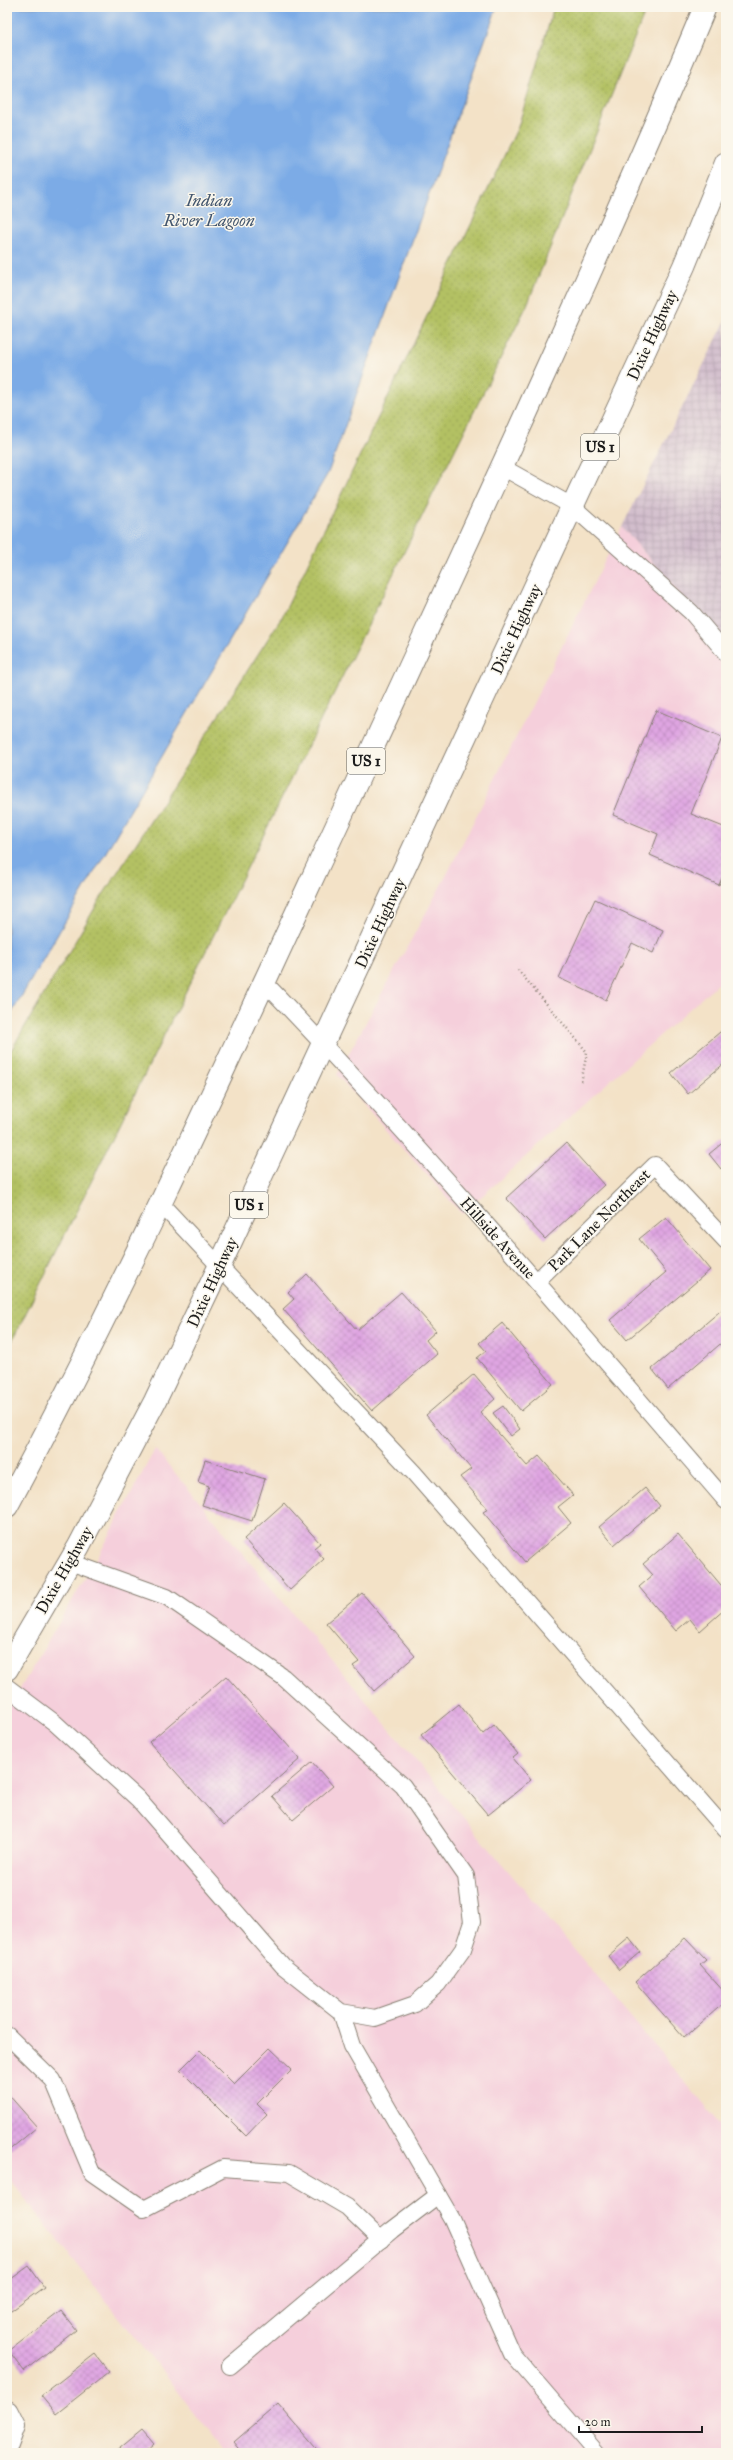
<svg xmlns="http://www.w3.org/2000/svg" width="733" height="2460" font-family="'IM FELL Great Primer',serif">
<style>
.built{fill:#f5cfdb}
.industrial{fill:url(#industrial-grid)}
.grass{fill:url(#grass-dots);stroke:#686e40}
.water{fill:#7babe6;stroke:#4c6481}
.building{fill:url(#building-cross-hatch)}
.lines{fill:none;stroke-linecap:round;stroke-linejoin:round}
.service-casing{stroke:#887f72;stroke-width:18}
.minor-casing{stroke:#887f72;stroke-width:24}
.primary-casing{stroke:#887f72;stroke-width:24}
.path{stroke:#887f72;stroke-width:2.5;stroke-dasharray:1 3;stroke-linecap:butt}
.service{stroke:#fff;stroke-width:16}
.minor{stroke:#fff;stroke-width:22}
.primary{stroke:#fff;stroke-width:22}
.labels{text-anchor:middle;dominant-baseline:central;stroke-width:3;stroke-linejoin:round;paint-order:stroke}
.shield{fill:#fbf7ec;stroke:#5f5e5a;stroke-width:1}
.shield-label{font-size:15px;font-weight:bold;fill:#1c1c1c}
.street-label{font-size:16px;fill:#1c1c1c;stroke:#fbf7ec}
.water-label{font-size:17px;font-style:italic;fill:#42556d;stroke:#fbf7ec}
</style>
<defs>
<pattern id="industrial-grid" width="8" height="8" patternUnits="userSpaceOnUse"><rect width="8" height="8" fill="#d1bdcc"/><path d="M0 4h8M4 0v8" fill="none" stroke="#b3a2af"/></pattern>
<pattern id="grass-dots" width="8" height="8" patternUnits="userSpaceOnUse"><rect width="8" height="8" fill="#b3c163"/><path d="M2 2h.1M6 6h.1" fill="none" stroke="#99a555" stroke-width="1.8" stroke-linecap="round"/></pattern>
<pattern id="building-cross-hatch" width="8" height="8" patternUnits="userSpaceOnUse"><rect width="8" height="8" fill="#dfa5e2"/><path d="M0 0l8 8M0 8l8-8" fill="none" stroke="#bf8dc1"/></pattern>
</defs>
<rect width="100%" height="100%" fill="#fbf7ec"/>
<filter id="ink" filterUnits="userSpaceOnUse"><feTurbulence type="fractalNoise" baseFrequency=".025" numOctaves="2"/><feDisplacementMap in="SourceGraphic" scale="8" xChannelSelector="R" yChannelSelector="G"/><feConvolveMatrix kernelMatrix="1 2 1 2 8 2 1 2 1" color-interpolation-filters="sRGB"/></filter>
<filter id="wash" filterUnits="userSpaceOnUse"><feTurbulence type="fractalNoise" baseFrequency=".012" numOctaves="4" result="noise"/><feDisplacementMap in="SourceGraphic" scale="16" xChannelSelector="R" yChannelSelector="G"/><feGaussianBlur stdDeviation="0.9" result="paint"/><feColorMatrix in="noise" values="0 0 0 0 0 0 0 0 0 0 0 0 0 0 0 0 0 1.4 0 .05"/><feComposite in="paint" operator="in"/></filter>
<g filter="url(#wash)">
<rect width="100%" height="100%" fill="#f3e2c7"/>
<g class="built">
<polygon points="622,527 726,647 726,976 462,1214 337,1075 445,878"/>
<polygon points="155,1449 726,2131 726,2453 227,2453 7,2176 7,1711 99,1555"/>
</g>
<polygon class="industrial" points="726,320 726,647 622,527"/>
<polygon class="grass" points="554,7 647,7 527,305 7,1351 7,1057 99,901 282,617 518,127"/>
<polygon class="water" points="7,7 497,7 328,473 7,1021"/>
<g id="blocks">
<g class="building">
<polygon points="656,710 722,738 691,814 726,828 726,868 719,885 650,855 658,834 613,815"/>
<polygon points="595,899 663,930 653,953 632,943 606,1000 559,978"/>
<polygon points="726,1027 726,1062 688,1094 671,1073"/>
<polygon points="726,1140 726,1165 721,1169 709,1154"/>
<polygon points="566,1143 604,1185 545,1239 506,1198"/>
<polygon points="666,1217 710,1270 627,1340 610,1320 666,1272 639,1239"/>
<polygon points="307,1274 357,1330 401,1292 436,1331 426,1340 437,1354 372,1411 283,1309 294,1299 288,1292"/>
<polygon points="726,1306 726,1339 668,1389 652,1369"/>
<polygon points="502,1323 553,1384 521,1411 477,1358 486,1351 479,1343"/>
<polygon points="474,1374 495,1399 480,1412 527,1466 539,1456 573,1495 558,1507 571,1523 525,1562 483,1512 488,1509 460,1477 471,1469 426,1415"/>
<polygon points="503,1406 520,1429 511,1436 493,1413"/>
<polygon points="205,1460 265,1479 252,1521 202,1505 209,1486 198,1482"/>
<polygon points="645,1488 660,1506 614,1545 599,1527"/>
<polygon points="284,1503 320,1543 314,1548 324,1559 290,1590 244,1539"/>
<polygon points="678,1534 726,1591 726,1608 700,1631 690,1619 676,1631 639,1587 653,1575 643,1564"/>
<polygon points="362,1593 415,1656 374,1691 353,1666 359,1662 326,1623"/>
<polygon points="226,1676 300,1759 224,1826 149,1742"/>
<polygon points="459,1704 483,1734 494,1725 518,1754 513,1758 531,1780 488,1815 421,1735"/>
<polygon points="312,1762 333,1786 293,1820 272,1796"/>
<polygon points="629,1938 640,1952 619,1970 608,1956"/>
<polygon points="685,1938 706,1960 700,1965 726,1994 726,2001 684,2038 635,1982"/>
<polygon points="270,2048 292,2069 257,2104 267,2114 246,2136 180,2070 200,2050 234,2084"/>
<polygon points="7,2093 37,2127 7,2152"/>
<polygon points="29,2266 44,2287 7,2314 7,2282"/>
<polygon points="61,2311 76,2330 24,2371 9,2351"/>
<polygon points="95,2354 109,2372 56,2414 41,2396"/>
<polygon points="278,2404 320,2453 243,2453 234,2442"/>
<polygon points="142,2430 154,2444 144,2453 114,2453"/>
</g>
</g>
</g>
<g filter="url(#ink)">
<use href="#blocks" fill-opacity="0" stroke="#887f72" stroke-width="1"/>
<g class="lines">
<defs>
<g id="service">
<polyline points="502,467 572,506 691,612 726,653"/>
<path d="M264,982c161,167 311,344 462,519"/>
<polyline points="161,1204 414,1473 726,1830"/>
<polyline points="537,1281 655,1165 726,1241"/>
<polyline points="7,1687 55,1723 138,1799 283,1966 341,2012 375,2018 415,2004 438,1984 463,1949 472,1922 466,1876 403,1786 283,1677 167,1597 70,1562"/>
<polyline points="341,2012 352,2046 452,2219 512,2354 597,2453"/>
<polyline points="7,2035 53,2080 92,2173 144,2209 223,2168 289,2173 347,2207 381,2240"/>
<polyline points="230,2366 392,2230 438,2195"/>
</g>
<polyline id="minor" points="7,2412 14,2426 7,2445"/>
<g id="primary">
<path d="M7,1506c129,-239 240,-487 354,-733 117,-255 236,-508 344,-766"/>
<polyline points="7,1669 79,1546 155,1401 220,1265 684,266 726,163"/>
</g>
</defs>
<use href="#service" class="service-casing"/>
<use href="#minor" class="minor-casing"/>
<use href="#primary" class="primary-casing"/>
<polyline class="path" points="518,970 587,1052 581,1083"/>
<use href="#service" class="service"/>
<use href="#minor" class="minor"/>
<use href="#primary" class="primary"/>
</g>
</g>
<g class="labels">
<g class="shield">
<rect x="581" y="434" width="38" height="26" rx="3"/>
<rect x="347" y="748" width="38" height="26" rx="3"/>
<rect x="230" y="1192" width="38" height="26" rx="3"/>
</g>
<g class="shield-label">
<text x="600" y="447">US 1</text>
<text x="366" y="761">US 1</text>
<text x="249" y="1205">US 1</text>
</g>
<g class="street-label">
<text transform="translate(652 335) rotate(-65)">Dixie Highway</text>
<text transform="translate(516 629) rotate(-65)">Dixie Highway</text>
<text transform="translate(380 923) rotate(-65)">Dixie Highway</text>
<text transform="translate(599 1220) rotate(-45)">Park Lane Northeast</text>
<text transform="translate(498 1238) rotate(48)">Hillside Avenue</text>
<text transform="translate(212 1282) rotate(-65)">Dixie Highway</text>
<text transform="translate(64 1570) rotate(-60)">Dixie Highway</text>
</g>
<g class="water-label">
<text x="209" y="200">Indian<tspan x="209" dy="20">River Lagoon</tspan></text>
</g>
</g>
<rect width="733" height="2460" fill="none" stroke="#fbf7ec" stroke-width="24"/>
<path d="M579 2426v6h123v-6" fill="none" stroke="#1c1c1c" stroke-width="2"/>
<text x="585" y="2426" font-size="12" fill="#1c1c1c" stroke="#fbf7ec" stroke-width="3" paint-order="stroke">20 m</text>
</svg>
